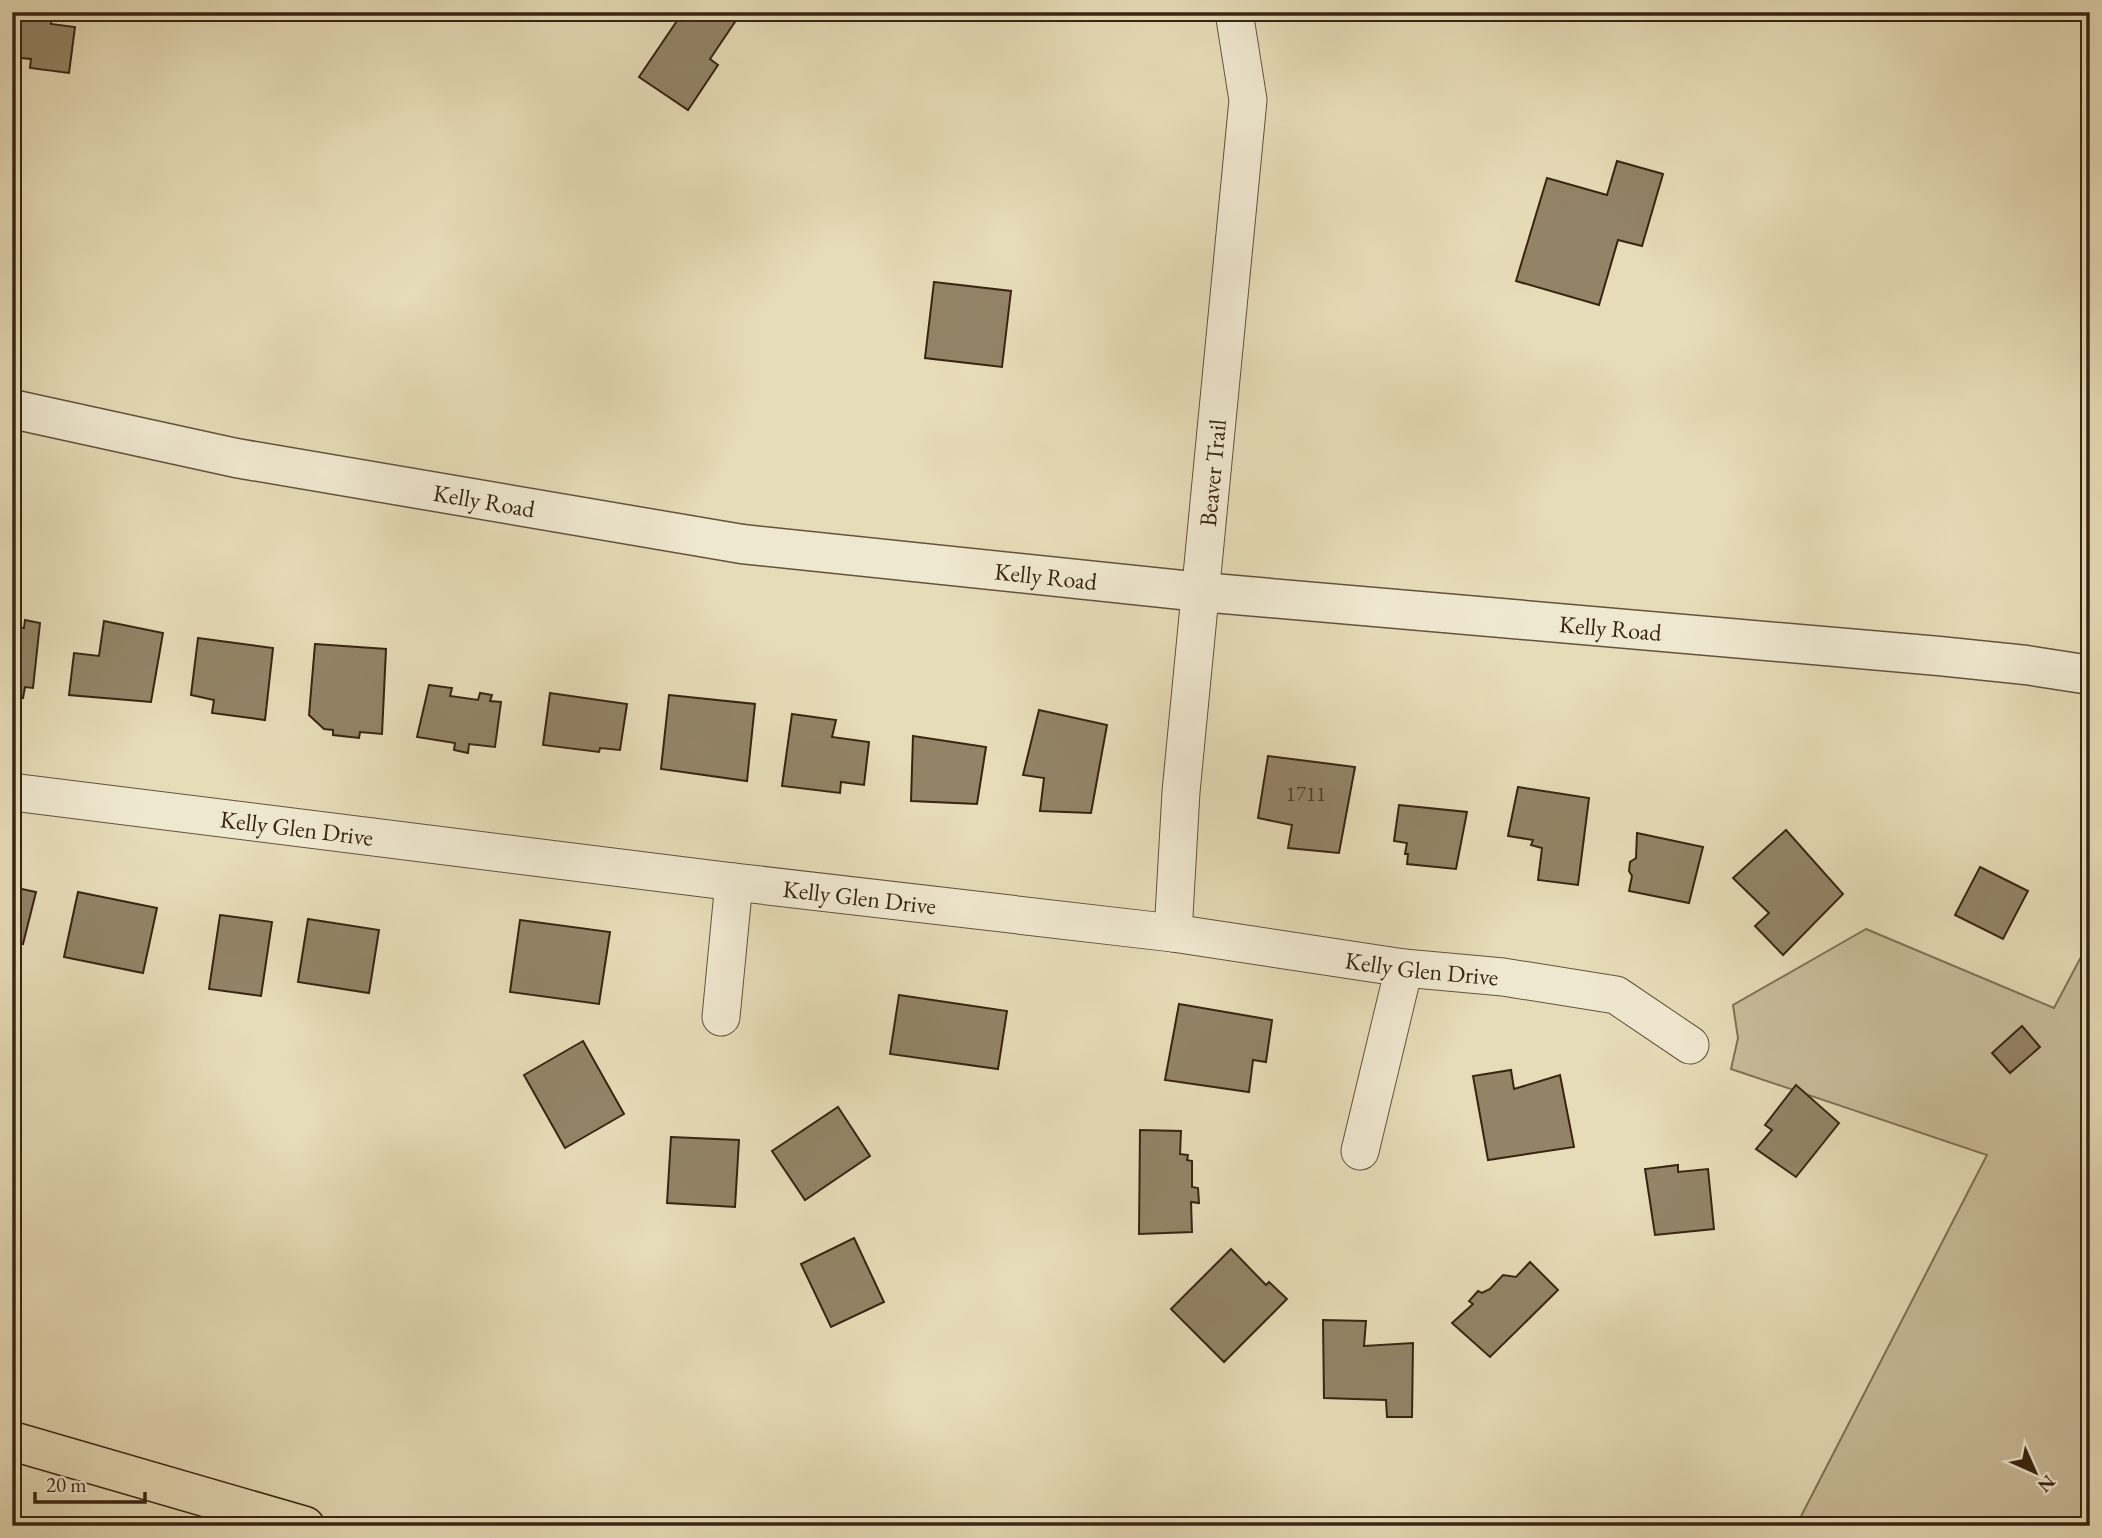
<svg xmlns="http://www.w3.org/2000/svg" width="2102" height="1538" font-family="'EB Garamond',serif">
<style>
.green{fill:#c9bd9b;stroke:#817056;stroke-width:2}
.building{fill:#938467;stroke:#392411;stroke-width:2}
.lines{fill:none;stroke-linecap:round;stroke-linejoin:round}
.minor-casing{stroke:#64523a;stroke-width:39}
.tertiary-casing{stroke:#64523a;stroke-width:41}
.motorway-casing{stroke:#392411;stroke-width:41}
.minor{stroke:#efe8d0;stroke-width:37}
.tertiary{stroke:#efe8d0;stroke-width:38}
.motorway{stroke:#e6dcb7;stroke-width:38}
.labels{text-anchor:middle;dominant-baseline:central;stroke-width:7;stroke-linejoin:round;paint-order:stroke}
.number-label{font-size:21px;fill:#503c26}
.street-label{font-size:24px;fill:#392411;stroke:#efe8d0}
</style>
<rect width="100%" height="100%" fill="#e6dcb7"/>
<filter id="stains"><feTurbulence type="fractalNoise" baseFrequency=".00286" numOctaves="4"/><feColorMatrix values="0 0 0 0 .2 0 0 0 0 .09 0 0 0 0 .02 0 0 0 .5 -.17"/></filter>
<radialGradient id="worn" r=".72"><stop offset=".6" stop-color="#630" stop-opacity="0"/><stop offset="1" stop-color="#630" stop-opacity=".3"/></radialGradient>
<polygon class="green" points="1866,929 2054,1008 2090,940 2090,1526 1796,1526 1987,1155 1731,1069 1738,1038 1733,1005"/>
<g class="building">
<polygon points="12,12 52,12 51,24 75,27 69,73 30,68 31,59 12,57"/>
<polygon points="683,12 741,13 710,59 718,65 688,110 639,77"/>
<polygon points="1617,161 1663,174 1642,246 1618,240 1599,305 1516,281 1547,178 1607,195"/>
<polygon points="934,282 1011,291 1002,367 925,358"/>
<polygon points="25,620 40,623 33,688 25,687 23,698 12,696 12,627 24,628"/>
<polygon points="104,621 163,633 151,702 69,695 74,653 99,656"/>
<polygon points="198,638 273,648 265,720 212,713 214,700 191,695"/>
<polygon points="315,644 386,649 382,734 360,732 359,738 333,735 333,730 324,729 309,715"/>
<polygon points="429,685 452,688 450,696 478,700 480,693 492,695 490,701 501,702 495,747 469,744 468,753 454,750 455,743 417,737"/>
<polygon points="550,693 627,704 620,750 600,748 599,752 543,745"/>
<polygon points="669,695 755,704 747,781 661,769"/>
<polygon points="1039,710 1107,725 1091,813 1040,811 1044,778 1023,775"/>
<polygon points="792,714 836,720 832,737 869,742 864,785 841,782 840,793 782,786"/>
<polygon points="913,736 986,747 977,804 911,801"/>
<polygon points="1268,756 1355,767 1339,853 1288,848 1292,825 1258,818"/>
<polygon points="1518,787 1589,798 1578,885 1538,880 1542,848 1531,845 1533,840 1508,836"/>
<polygon points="1399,805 1467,812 1456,869 1407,864 1408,854 1405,854 1407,843 1394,841"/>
<polygon points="1786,830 1843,894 1783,955 1755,926 1769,913 1733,878"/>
<polygon points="1637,833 1703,847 1689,903 1629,891 1632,876 1629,871 1630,862 1636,858"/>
<polygon points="1980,867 2028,891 2003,939 1955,915"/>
<polygon points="12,887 36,892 23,944 12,942"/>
<polygon points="78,892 157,908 143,973 64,957"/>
<polygon points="220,915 272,922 261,996 209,989"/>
<polygon points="308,919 379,930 369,993 298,982"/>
<polygon points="520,920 610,932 599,1004 510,992"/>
<polygon points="899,995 1007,1011 998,1069 890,1054"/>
<polygon points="1179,1004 1272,1020 1266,1062 1253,1060 1249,1092 1165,1080"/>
<polygon points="2022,1026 2040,1047 2010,1073 1992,1053"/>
<polygon points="583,1041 624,1114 565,1148 524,1075"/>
<polygon points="1511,1070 1514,1089 1560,1075 1574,1147 1488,1160 1473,1076"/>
<polygon points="1796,1085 1839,1123 1796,1177 1756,1149 1772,1130 1765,1125"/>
<polygon points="838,1107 870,1156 805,1200 772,1151"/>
<polygon points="1140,1130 1181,1131 1180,1154 1188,1155 1187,1160 1192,1161 1192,1187 1198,1188 1199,1203 1191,1202 1192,1232 1139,1234"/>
<polygon points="671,1137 739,1140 735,1207 667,1203"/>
<polygon points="1678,1165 1678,1172 1708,1169 1714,1229 1655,1235 1645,1169"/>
<polygon points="854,1238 884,1302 831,1327 801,1264"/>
<polygon points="1231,1249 1266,1285 1269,1282 1287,1299 1224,1362 1171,1309"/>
<polygon points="1530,1262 1558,1290 1490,1357 1452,1323 1473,1304 1469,1301 1478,1291 1482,1293 1490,1289 1503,1275 1516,1277"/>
<polygon points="1323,1320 1366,1321 1364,1346 1413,1343 1412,1417 1387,1417 1386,1400 1324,1398"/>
</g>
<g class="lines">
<defs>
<g id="minor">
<path id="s1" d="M12,792l722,90 439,51 231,35 99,9 113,18 74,50"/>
<path id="s2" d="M1173,933l8,-141 67,-692 -14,-88"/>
<polyline points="721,1017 734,882"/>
<polyline points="1360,1151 1404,968"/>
</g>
<g id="tertiary">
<path id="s3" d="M12,409l224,49 506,86 459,48 738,64 87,9 64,10"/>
</g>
<polyline id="motorway" points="12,1441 305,1526"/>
</defs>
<use href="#minor" class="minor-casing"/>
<use href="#tertiary" class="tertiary-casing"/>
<use href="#motorway" class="motorway-casing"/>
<use href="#minor" class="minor"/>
<use href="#tertiary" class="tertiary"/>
<use href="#motorway" class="motorway"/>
</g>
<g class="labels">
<g class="number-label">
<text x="1306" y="793">1711</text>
</g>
<g class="street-label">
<text stroke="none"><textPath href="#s2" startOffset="462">Beaver Trail</textPath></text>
<text stroke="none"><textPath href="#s3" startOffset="481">Kelly Road</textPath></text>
<text stroke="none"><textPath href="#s3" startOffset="1048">Kelly Road</textPath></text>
<text stroke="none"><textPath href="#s3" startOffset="1615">Kelly Road</textPath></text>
<text stroke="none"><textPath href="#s1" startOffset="287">Kelly Glen Drive</textPath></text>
<text stroke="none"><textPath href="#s1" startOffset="854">Kelly Glen Drive</textPath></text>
<text stroke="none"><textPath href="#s1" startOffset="1421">Kelly Glen Drive</textPath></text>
</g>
</g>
<rect width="2102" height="1538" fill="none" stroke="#e6dcb7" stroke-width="42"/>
<rect x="14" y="14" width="2074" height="1510" fill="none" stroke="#392411" stroke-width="3.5"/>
<rect x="21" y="21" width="2060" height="1496" fill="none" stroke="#392411" stroke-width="2"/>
<g transform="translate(2035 1472) rotate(135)" stroke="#efe8d0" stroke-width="5" paint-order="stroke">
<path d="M0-5L12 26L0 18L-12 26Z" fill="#392411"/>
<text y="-10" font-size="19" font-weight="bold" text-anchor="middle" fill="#392411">N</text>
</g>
<path d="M35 1492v10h110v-10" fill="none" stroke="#392411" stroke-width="3.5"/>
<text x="46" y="1492" font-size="21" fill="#392411" stroke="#efe8d0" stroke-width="5" paint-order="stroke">20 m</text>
<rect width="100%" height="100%" filter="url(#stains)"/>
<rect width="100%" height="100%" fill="url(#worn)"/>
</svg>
